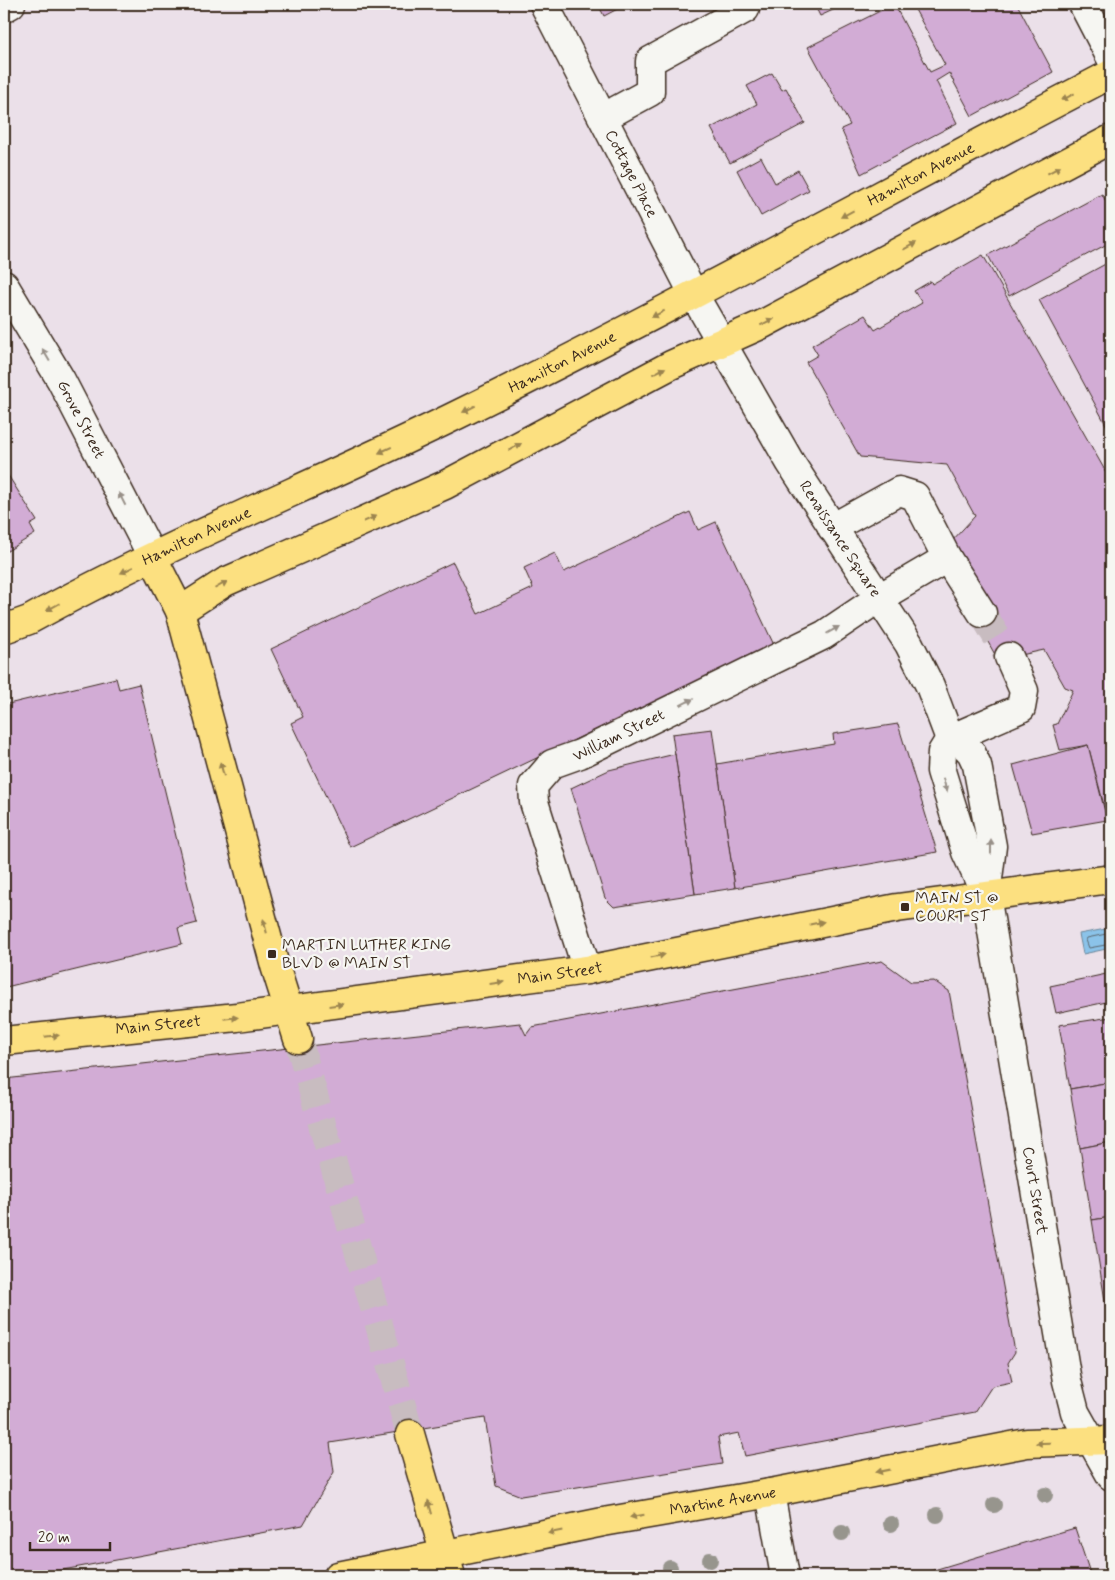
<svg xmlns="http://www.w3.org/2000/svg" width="1115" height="1580" font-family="Mynerve,sans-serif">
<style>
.water{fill:#8bc3e9;stroke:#6b8698}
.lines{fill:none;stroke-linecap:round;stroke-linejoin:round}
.shore{stroke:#5b676f;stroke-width:1}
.building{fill:#d2acd5;stroke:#3b2a1e}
.minor-tunnel{stroke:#c8bcc0;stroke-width:28;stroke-dasharray:28 14;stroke-linecap:butt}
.major-tunnel{stroke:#c8bcc0;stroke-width:28;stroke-dasharray:28 14;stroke-linecap:butt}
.minor-casing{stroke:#3b2a1e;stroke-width:31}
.major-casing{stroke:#3b2a1e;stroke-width:31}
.minor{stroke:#f6f6f2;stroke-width:28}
.major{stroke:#fce080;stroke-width:28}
.tree{fill:#97958d}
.oneway{fill:#9c854f}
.oneway2{fill:#989088}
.poi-dot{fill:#3b2a1e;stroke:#f6f6f2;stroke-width:2}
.labels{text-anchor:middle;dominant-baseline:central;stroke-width:4.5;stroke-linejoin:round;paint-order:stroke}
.street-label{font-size:16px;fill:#3b2a1e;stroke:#f6f6f2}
.poi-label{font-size:16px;fill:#3b2a1e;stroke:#f6f6f2;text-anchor:start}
</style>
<rect width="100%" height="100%" fill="#ebe0e9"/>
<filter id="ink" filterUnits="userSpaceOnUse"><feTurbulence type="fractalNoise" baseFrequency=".02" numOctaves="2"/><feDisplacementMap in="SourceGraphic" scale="10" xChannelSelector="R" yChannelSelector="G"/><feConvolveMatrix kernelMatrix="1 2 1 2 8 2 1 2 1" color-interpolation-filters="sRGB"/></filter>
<g filter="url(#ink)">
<polygon class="water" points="1111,928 1111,948 1083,954 1079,934"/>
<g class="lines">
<polyline class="shore" points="1111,933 1087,938 1086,940 1089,948 1111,944"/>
</g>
<g class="building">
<polygon points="598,4 627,4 604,16"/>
<polygon points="814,4 846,4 820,16"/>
<polygon points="894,4 930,72 945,65 912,4 1017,4 1053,72 972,116 949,73 936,81 957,123 861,174 841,129 850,125 808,47"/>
<polygon points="772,73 782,90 786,88 805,123 730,163 711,128 757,104 747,86"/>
<polygon points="761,157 775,183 798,170 809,190 761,216 737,170"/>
<polygon points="1102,194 1111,211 1111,242 1009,296 988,255"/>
<polygon points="983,255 1111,481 1111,812 1106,813 1088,745 1060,750 1053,725 1057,724 1073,690 1065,687 1044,650 998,660 973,615 951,542 975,516 947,465 860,457 806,362 818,355 812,345 865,315 875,330 922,303 914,291 931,281 932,284"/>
<polygon points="1111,261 1111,434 1039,300"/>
<polygon points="4,469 37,521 30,525 35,534 4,553"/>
<polygon points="690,512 698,530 716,522 774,645 350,847 291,723 303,717 271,649 453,562 478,614 533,588 524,568 555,553 564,572"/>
<polygon points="116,678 119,689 139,684 197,923 178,928 182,944 6,987 4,990 4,705"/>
<polygon points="898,724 937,852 735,888 717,764 834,744 833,734"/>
<polygon points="712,729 735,888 695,894 672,734"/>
<polygon points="1088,745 1107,820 1032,833 1013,765"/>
<polygon points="675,754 695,894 614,907 605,898 571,788 609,770"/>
<polygon points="882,961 911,982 934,981 949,991 1015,1352 1008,1363 1012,1382 992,1386 975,1412 745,1456 739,1433 718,1437 722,1464 521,1496 496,1486 485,1418 330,1443 334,1472 303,1525 31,1576 4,1576 4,1079 520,1023 526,1035 532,1027"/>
<polygon points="1111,973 1111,1001 1056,1013 1050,986"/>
<polygon points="1111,1017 1111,1082 1070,1089 1059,1025"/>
<polygon points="1111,1082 1111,1142 1080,1148 1070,1089"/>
<polygon points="1111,1142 1111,1217 1092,1220 1080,1148"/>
<polygon points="1111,1217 1111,1338 1092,1220"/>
<polygon points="1075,1528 1091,1576 914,1576 1010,1547"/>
</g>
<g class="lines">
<polyline class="minor-tunnel" points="982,613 1009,657"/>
<polyline class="major-tunnel" points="298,1039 410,1434"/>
<defs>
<g id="minor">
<path id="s1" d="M544,4l150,291 96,167 119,182 21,42 20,53"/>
<polyline points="1083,4 1111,58"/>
<polyline points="4,8 11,4"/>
<polyline points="604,117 650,92 650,61 745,9"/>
<path id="s2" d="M4,285l57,95 92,178"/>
<polyline points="947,558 982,613"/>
<path id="s3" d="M950,739l-8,13 -1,19 25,81 20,43 81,486 8,31 36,64"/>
<polyline points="950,739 962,743 971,752 977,765 992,846 986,895"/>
<polyline points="950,739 1021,708 1024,691 1009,657"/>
<path id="s4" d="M587,970l-53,-168 -1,-16 19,-22 28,-10 244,-119 55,-37 68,-40 -32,-62 -16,-5 -67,37"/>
<polyline points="770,1493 785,1576"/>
</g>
<g id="major">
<polyline points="153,558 180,611 275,966 298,1039"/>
<polyline points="180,611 225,582 445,485 671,365 763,324 1111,139"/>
<path id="s5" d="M4,629l25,-9c141,-78 291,-137 434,-208 219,-108 432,-226 648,-338"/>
<path id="s6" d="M4,1041l233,-24 350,-47 310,-62 214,-29"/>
<polyline points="410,1434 451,1576"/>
<path id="s7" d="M338,1576l265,-54 167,-29 257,-50 84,-3"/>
</g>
</defs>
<use href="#minor" class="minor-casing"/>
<use href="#major" class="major-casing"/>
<use href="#minor" class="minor"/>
<use href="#major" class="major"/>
</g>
<g class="tree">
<circle cx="1045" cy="1495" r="8"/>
<circle cx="994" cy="1505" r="8"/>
<circle cx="937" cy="1515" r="8"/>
<circle cx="891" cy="1524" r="8"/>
<circle cx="842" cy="1533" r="8"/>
<circle cx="710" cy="1560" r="8"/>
<circle cx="670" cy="1568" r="8"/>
</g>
<defs><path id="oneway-solid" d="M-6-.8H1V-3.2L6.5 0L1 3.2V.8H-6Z" transform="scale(1.25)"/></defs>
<g class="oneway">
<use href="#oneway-solid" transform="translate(1068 97) rotate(152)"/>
<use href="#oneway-solid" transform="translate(1054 170) rotate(-28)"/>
<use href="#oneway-solid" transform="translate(847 214) rotate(152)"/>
<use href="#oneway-solid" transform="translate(910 246) rotate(-28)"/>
<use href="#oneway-solid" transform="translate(658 314) rotate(153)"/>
<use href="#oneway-solid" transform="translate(767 322) rotate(-27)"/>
<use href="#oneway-solid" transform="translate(659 371) rotate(-27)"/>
<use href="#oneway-solid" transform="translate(469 409) rotate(153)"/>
<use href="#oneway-solid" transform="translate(515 447) rotate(-29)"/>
<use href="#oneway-solid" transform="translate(385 450) rotate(155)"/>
<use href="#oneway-solid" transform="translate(370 519) rotate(-23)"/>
<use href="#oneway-solid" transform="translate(127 570) rotate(154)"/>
<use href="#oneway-solid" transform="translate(221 585) rotate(-30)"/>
<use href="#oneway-solid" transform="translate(53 607) rotate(151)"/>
<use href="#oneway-solid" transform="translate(222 769) rotate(-105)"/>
<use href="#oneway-solid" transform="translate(817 923) rotate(-11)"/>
<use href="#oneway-solid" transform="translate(265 926) rotate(-104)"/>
<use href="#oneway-solid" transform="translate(658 956) rotate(-12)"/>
<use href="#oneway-solid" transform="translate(497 983) rotate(-8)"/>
<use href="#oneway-solid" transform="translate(336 1005) rotate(-7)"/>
<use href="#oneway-solid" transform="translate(231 1018) rotate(-6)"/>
<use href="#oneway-solid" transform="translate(52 1036) rotate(-6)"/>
<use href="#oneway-solid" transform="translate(1043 1443) rotate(179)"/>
<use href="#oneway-solid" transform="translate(883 1471) rotate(169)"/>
<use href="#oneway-solid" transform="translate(430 1507) rotate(-106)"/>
<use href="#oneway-solid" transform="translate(637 1516) rotate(170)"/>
<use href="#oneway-solid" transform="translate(555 1532) rotate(169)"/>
</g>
<g class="oneway2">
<use href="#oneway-solid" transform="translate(46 355) rotate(-120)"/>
<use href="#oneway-solid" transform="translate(122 499) rotate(-117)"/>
<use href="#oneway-solid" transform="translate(833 630) rotate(-30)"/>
<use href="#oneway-solid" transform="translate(687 702) rotate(-26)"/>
<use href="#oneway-solid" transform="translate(945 785) rotate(73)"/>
<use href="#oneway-solid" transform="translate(991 847) rotate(-90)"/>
</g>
</g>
<g class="poi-dot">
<rect x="900" y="902" width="10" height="10" rx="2.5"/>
<rect x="267" y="949" width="10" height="10" rx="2.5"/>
</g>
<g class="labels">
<g class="street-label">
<text stroke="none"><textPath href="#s1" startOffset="191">Cottage Place</textPath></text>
<text stroke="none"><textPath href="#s5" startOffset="1024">Hamilton Avenue</textPath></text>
<text stroke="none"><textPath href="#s5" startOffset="619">Hamilton Avenue</textPath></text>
<text stroke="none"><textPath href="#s2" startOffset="155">Grove Street</textPath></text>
<text stroke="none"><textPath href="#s5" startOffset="214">Hamilton Avenue</textPath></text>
<text stroke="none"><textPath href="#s1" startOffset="612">Renaissance Square</textPath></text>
<text stroke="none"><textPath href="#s4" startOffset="294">William Street</textPath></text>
<text stroke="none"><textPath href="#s6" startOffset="560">Main Street</textPath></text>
<text stroke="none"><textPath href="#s6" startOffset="155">Main Street</textPath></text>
<text stroke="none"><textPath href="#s3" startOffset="466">Court Street</textPath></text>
<text stroke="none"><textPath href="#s7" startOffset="392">Martine Avenue</textPath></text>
</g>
<g class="poi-label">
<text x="915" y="898">MAIN ST @<tspan x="915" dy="18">COURT ST</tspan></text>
<text x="282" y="945">MARTIN LUTHER KING<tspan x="282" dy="18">BLVD @ MAIN ST</tspan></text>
</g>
</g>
<rect width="1115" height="1580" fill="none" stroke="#f6f6f2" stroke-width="20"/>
<rect x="10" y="10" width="1095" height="1560" fill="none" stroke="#3b2a1e" stroke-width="2" filter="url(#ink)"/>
<path d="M30 1542v8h80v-8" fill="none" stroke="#3b2a1e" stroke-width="2.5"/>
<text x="38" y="1542" font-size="15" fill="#3b2a1e" stroke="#f6f6f2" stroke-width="4" paint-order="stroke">20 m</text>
</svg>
